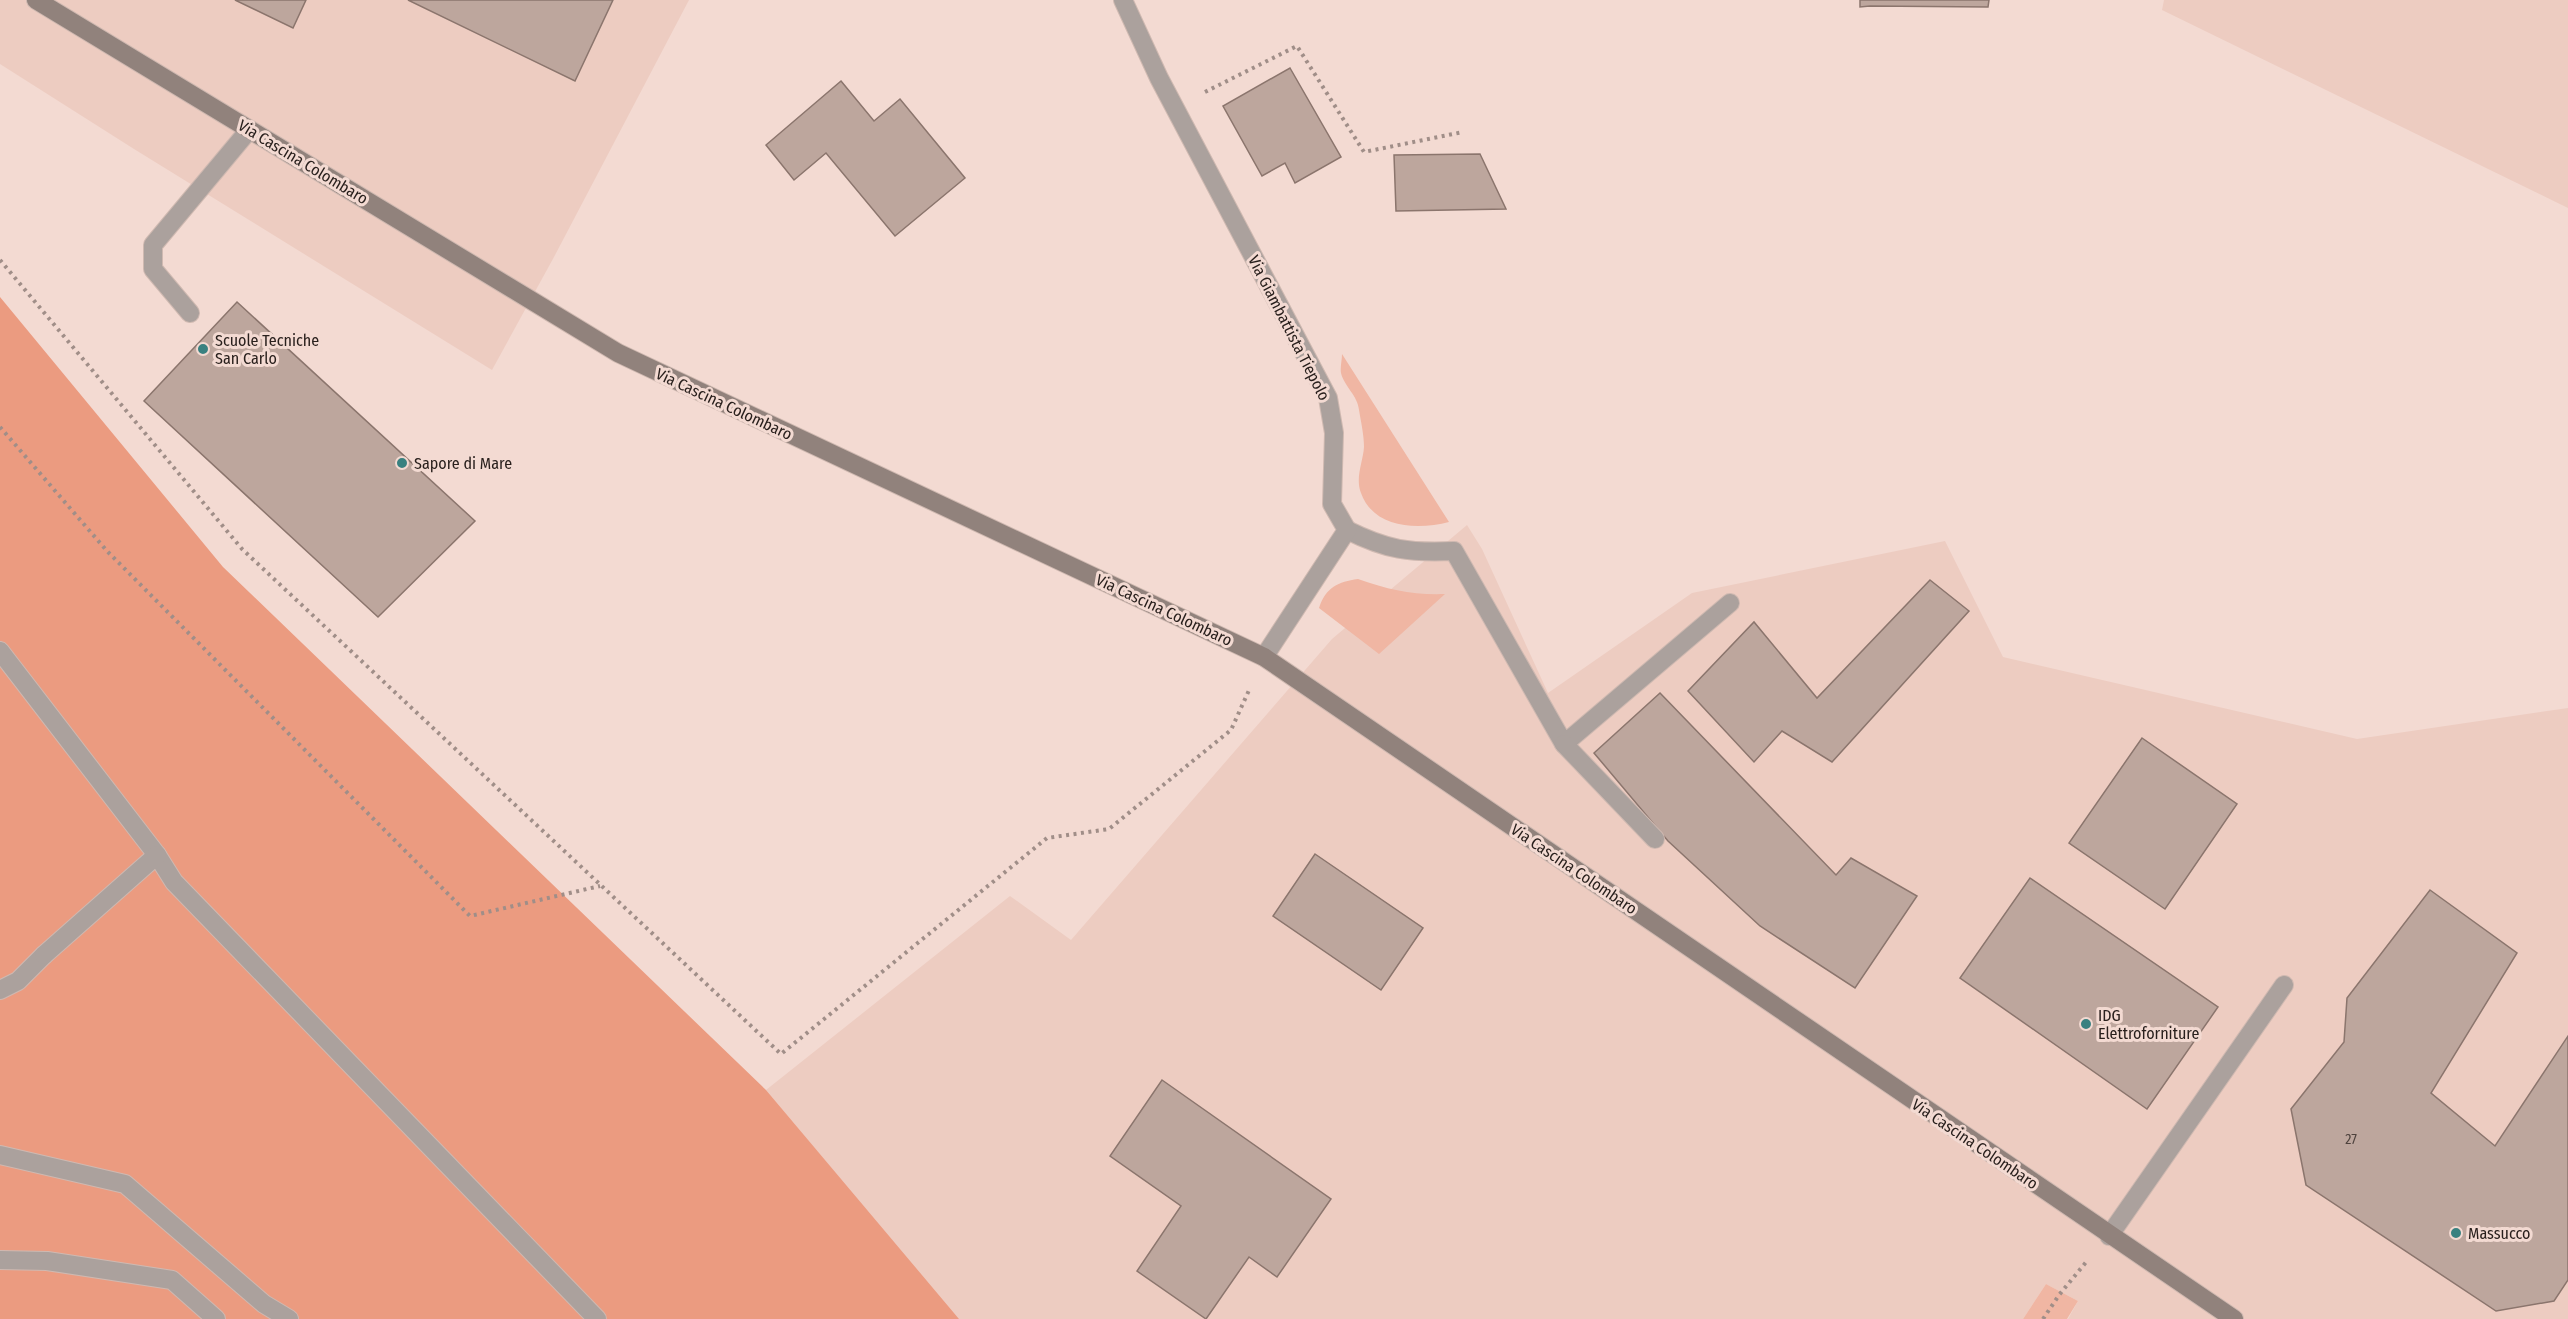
<svg xmlns="http://www.w3.org/2000/svg" width="2568" height="1319" font-family="'Fira Sans Condensed',sans-serif">
<style>
.built{fill:#edccc1}
.green{fill:#f0b6a3}
.forest{fill:#eb9b80}
.building{fill:#bda69d;stroke:#8b756d;stroke-width:1.5}
.lines{fill:none;stroke-linecap:round;stroke-linejoin:round}
.service-casing{stroke:#cfb9b1;stroke-width:20}
.minor-casing{stroke:#cfb9b1;stroke-width:20}
.secondary-casing{stroke:#cfb9b1;stroke-width:20}
.path{stroke:#a08e88;stroke-width:4;stroke-dasharray:3 4.5;stroke-linecap:butt}
.service{stroke:#aba19d;stroke-width:18}
.minor{stroke:#aba19d;stroke-width:18}
.secondary{stroke:#91827c;stroke-width:18}
.poi-dot{fill:#398180;stroke:#f3dad2;stroke-width:2}
.labels{text-anchor:middle;dominant-baseline:central;stroke-width:6;stroke-linejoin:round;paint-order:stroke}
.number-label{font-size:14px;fill:#4e423d}
.street-label{font-size:16px;fill:#29201d;stroke:#f3dad2}
.poi-label{font-size:16px;fill:#29201d;stroke:#f3dad2;text-anchor:start}
</style>
<rect width="100%" height="100%" fill="#f3dad2"/>
<g class="built">
<polygon points="0,0 689,0 554,257 492,370 134,149 0,64"/>
<polygon points="2164,0 2568,0 2568,208 2162,10"/>
<polygon points="1467,525 1482,549 1548,693 1692,593 1945,541 2003,657 2357,739 2568,708 2568,1319 2068,1319 2078,1301 2046,1284 2023,1319 959,1319 955,1316 766,1090 1010,896 1071,940 1332,639"/>
</g>
<g class="green">
<path d="M1342,354l107,168c-31,8 -75,7 -88,-29 -6,-15 2,-31 3,-46 0,-12 -3,-25 -5,-37 -1,-14 -15,-24 -18,-37 -1,-5 1,-13 1,-19z"/>
<path d="M1358,579c31,11 54,16 87,15l-66,60 -60,-46c7,-21 19,-26 39,-29z"/>
<polygon points="2046,1284 2078,1301 2067,1319 2023,1319"/>
</g>
<polygon class="forest" points="0,297 223,567 766,1090 959,1319 0,1319"/>
<g class="building">
<polygon points="235,0 306,0 293,28"/>
<polygon points="408,0 613,0 575,81"/>
<polygon points="1860,0 1989,0 1988,7 1870,6 1860,7"/>
<polygon points="1290,68 1341,157 1295,183 1285,163 1262,176 1223,106"/>
<polygon points="841,81 874,121 900,99 965,178 895,236 826,153 794,180 766,145"/>
<polygon points="1480,154 1506,209 1396,211 1394,155"/>
<polygon points="237,302 475,521 378,617 144,401"/>
<polygon points="1930,580 1969,611 1832,762 1782,731 1754,762 1688,691 1754,622 1817,698"/>
<polygon points="1660,693 1836,875 1851,858 1917,896 1855,988 1760,926 1668,841 1594,753"/>
<polygon points="2142,738 2237,804 2165,909 2069,843"/>
<polygon points="1315,854 1423,928 1381,990 1273,916"/>
<polygon points="2030,878 2218,1007 2147,1109 1960,978"/>
<polygon points="2430,890 2517,953 2431,1093 2495,1146 2568,1036 2568,1280 2554,1301 2496,1311 2306,1185 2291,1109 2344,1042 2347,998"/>
<polygon points="1162,1080 1331,1199 1277,1277 1249,1257 1206,1319 1137,1271 1181,1206 1110,1156"/>
</g>
<g class="lines">
<defs>
<g id="service">
<polyline points="190,313 153,269 153,245 249,130"/>
<path d="M1347,530c40,20 62,23 107,21l110,193 166,-141"/>
<polyline points="1564,744 1655,839"/>
<polyline points="0,990 18,981 44,955"/>
<polyline points="0,1155 125,1184 264,1304 289,1319"/>
<polyline points="2109,1236 2284,985"/>
<polyline points="0,1260 47,1261 172,1280 216,1319"/>
</g>
<g id="minor">
<polyline points="1123,0 1159,78 1328,398 1334,433 1332,504 1347,530 1264,657"/>
<polyline points="0,651 157,855 174,882 597,1319"/>
<polyline points="44,955 157,855"/>
</g>
<polyline id="secondary" points="36,0 618,353 1264,657 2234,1319"/>
</defs>
<use href="#service" class="service-casing"/>
<use href="#minor" class="minor-casing"/>
<use href="#secondary" class="secondary-casing"/>
<g class="path">
<polyline points="1205,92 1297,46 1364,152 1463,132"/>
<polyline points="0,260 242,549 781,1054 1047,838 1109,829 1231,730 1250,688"/>
<polyline points="0,427 107,551 470,916 600,886"/>
<polyline points="2043,1319 2059,1295 2087,1261"/>
</g>
<use href="#service" class="service"/>
<use href="#minor" class="minor"/>
<use href="#secondary" class="secondary"/>
</g>
<g class="poi-dot">
<circle cx="203" cy="349" r="6"/>
<circle cx="402" cy="463" r="6"/>
<circle cx="2086" cy="1024" r="6"/>
<circle cx="2456" cy="1233" r="6"/>
</g>
<g class="labels">
<g class="number-label">
<text x="2351" y="1139">27</text>
</g>
<g class="street-label">
<text transform="translate(303 162) rotate(31)">Via Cascina Colombaro</text>
<text transform="translate(1289 328) rotate(63)">Via Giambattista Tiepolo</text>
<text transform="translate(724 404) rotate(25)">Via Cascina Colombaro</text>
<text transform="translate(1164 610) rotate(25)">Via Cascina Colombaro</text>
<text transform="translate(1574 869) rotate(34)">Via Cascina Colombaro</text>
<text transform="translate(1975 1144) rotate(34)">Via Cascina Colombaro</text>
</g>
<g class="poi-label">
<text x="215" y="340">Scuole Tecniche<tspan x="215" dy="18">San Carlo</tspan></text>
<text x="414" y="463">Sapore di Mare</text>
<text x="2098" y="1015">IDG<tspan x="2098" dy="18">Elettroforniture</tspan></text>
<text x="2468" y="1233">Massucco</text>
</g>
</g>
</svg>
